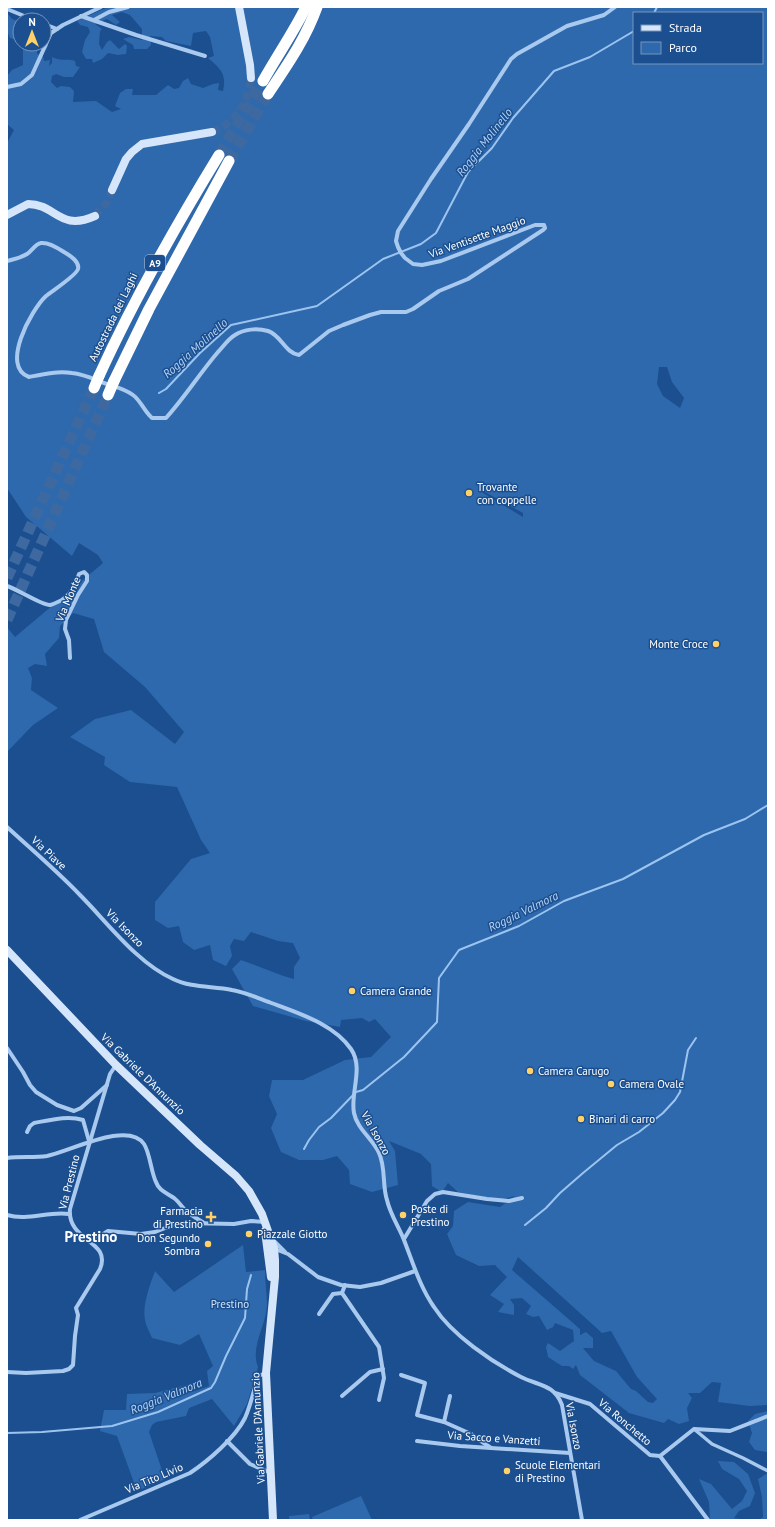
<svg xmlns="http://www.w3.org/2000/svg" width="775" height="1527" font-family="'PT Sans',sans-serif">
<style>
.green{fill:#2e69ad;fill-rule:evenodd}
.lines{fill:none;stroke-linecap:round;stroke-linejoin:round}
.stream{stroke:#9cc4f0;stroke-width:2}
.secondary-tunnel{stroke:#3d69a0;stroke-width:8;stroke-dasharray:8 4;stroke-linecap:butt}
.motorway-tunnel{stroke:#3d69a0;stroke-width:11;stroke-dasharray:11 5.5;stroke-linecap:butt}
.pedestrian{stroke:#a9c9ee;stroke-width:3.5}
.minor{stroke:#a9c9ee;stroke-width:4}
.secondary{stroke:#d6e6fa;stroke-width:8}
.motorway{stroke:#fff;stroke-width:11}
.motorway-bridge{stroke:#fff;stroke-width:11}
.poi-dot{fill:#ffd166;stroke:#1b4f8f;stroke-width:1.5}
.labels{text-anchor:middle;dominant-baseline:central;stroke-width:3;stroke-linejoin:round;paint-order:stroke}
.shield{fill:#1b4f8f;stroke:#bbcadd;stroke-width:1}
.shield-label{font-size:10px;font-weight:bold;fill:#fff}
.street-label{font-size:11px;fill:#fff;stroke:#1b4f8f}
.poi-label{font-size:11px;fill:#fff;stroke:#1b4f8f;text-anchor:start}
.park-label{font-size:11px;fill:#cfe3fa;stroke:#1b4f8f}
.water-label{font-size:12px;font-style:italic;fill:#b5d3f5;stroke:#1b4f8f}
.district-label{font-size:15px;font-weight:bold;fill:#fff;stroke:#1b4f8f}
</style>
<rect width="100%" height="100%" fill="#1b4f8f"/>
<g class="green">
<path d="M108,7h660v1398l-18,1 -32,-4 3,-19 -9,-1 -12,11h-12l4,5 -5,10 2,13 -10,3 -11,-5 -4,4 -35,-10 -49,-38 -4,-10 -3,4 -4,-3h-7l-14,-9 -2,-10 2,-4 12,8 14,-10 -1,-11 -18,-7 -2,4 -6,3 -8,-14 -6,1 -7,-3 5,-8 -9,-8 -12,1 4,6v10l-16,-3 6,-8 -14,-9 17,-18 -12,-12 -16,1 -23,-11 -9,-21 6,-8 1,-15 14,-9 32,5 15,-11 -16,4 -41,-8 -10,-9 -6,9 -10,-6 -1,-22 -10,-10 -32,-13 6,10 3,34 -26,7 -22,-8 -1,-14 -12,-14 -14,4h-24l-18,-8 -10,-24 6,-14 -8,-18 3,-16h31l42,-20 26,-3 20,-20 -16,-18 -6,3 -7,-4 -21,2 -1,7 -34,-6 -53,-15 -21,-37 9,-9c18,6 34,14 53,19v-12l6,-9 -7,-15 -15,-2 -27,-9 -7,9 -10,-2 -4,7 2,10 -6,10 -13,-6 -3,-15 -16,5 -11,-8 -4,-16 -11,2 -13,-8v-18l36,-43 19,-6 -9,-13 -24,-53 -47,-5 -26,-17 1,-8 -35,-20 25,-18 36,-9 44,34 9,-12 -39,-45 -41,-35 -10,-33 -21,-6 -13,13 -1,12 -14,16 2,12 -12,-2 -7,4 4,10 -1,12 27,18 -25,17 -26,27v-125l8,10 88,-74 -5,-8 -19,-12 -7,13 -46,-39 -19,-29v-345l7,-13 -7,-6v-48l5,-6 11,-5v-15l-2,-6h23v-15l3,6 -3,6 4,5 -2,4h-9v4l6,2 1,5 6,-1 -1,6 3,-3v-6c10,5 15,1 23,4l1,5 4,1 -7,10h-9l-8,-3 -4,2 -1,6 6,6 4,-2 9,1 4,4 -1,11 23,-1 16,11 9,-3 -6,-3 5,-13 6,-4h7l-1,6h24l12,-10 6,4 5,-1 4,-7 5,-3 3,6 12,4 10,-4 6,-1 -1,7 5,1c4,-17 -3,-23 -15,-33l6,-2 -4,-19 -4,-6 -13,2 -2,13 -25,-5 -4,-4 -12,-1 1,9 -4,4h-13l-1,-4 -10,-6 6,-2 13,3v-11l-12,-14 -8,-3 -10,3 8,7 -4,3 -9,-6 -12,5 7,5 -2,2 -1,13 3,6 5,-8 3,-2 9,9 6,-5 2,2 -1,8 -8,1 -10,-2 -6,6 -9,4 -1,-4h-6l-4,-7 3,-12 5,-8 -2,-5 -8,-2 -3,-4zM634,13h128v50h-128zM659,367h8l5,15 12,16 -4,10 -17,-12 -6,-12zM483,491l40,22v4l-40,-24zM518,1257l84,76 9,-2 26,46 20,22 -4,4 -5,-1 -12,-11 -5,-2 -15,-18 -22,-10 -11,-13h10v-10l-7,-6 -6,3v-6l-68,-59z"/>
<polygon points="7,13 12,19 20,22 20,41 10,38 7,31"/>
<path d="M243,1245l3,27 19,-2c0,12 2,24 2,35 -1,21 -17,42 -9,62l-11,37 -13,22 -22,-27 -23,9 -3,8 -30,6 -4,3 -3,7 16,47 -28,12 -20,-55 -17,-5 4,-21h22l1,-16 28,-1 35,-9 2,8 17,-6 -2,-15 6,-5 -14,-32 -19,11 -28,-7c-2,-5 -6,-12 -7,-18 -3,-15 5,-35 10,-49l19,21z"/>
<polygon points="768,1411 768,1450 767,1452 755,1450 749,1442 752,1433 748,1421 755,1414"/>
<polygon points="718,1461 734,1462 748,1474 755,1493 750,1506 739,1511 734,1518 745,1520 710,1520 709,1502 699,1479 711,1484 732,1509 742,1501 747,1491 739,1479 722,1469"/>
<polygon points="768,1473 768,1520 759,1520 763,1517 762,1497 758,1479"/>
<polygon points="361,1496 372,1520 313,1520 312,1517"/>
<polygon points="309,1514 310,1520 289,1520 289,1516"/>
</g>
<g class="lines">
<g class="stream">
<polyline points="654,13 657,7"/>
<polyline points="159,393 166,389 200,353 231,325 317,306 383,259 421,244 436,233 468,172 492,148 513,118 554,71 590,57 634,31"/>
<polyline points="304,1149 309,1140 319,1127 331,1118 356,1092 363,1090 404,1057 437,1022 439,978 459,950 519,926 564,901 623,879 704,835 745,819 768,805"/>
<polyline points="525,1225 546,1208 560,1193 583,1173 617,1145 639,1132 663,1113 675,1100 680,1092 688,1050 696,1038"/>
<polyline points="7,1433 42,1432 112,1426 158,1412 211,1388 215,1382 226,1356 245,1318 247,1289 251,1275"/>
</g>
<g class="secondary-tunnel">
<path d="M212,132c27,-12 34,-25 39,-54"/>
<polyline points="95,216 107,202 112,190"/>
</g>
<g class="motorway-tunnel">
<polyline points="219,155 263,81"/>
<polyline points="229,161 268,94"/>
<polyline points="7,578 94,388"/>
<polyline points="7,620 108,395"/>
</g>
<polyline class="pedestrian" points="694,1429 712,1444 743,1458 768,1471"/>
<g class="minor">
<polyline points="7,9 34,20"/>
<polyline points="81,16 136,35 205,56"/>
<polyline points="94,20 109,12 128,7"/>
<polyline points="44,24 57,29"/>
<polyline points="7,87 21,84 32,75 51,33 63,25 101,7"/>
<path d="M7,261c7,-2 14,-3 20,-7 5,-3 8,-10 14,-11 8,-1 17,5 23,9 5,3 16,9 14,17 -1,6 -26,22 -32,27 -15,14 -46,71 -17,81 15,-3 28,-6 43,-4 12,1 24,7 35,11 9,3 18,5 26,11 8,6 11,16 19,23h14c19,-21 34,-45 52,-66 5,-5 10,-13 17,-17 9,-6 22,-7 33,-4 13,4 17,22 31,24l30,-24 14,-6 27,-10 11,-3h25l7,-3 26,-18 29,-12 75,-49 2,-2 -1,-3h-9l-94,36 -19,4 -9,-1 -8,-6 -4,-5 -3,-6 -2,-6 2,-10 33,-52 38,-55 42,-65 6,-5 50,-28 37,-11 11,-8"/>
<path d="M7,586c10,3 36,20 43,19 4,-1 8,-3 12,-5 9,-6 14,-15 17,-26l5,-2 3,3v6l-9,14 -12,25 -1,9 4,11 1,18"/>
<path d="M7,827c24,22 50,44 73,68 27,27 57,68 93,84 18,9 40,7 59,11 13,2 25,8 37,12 28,11 64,21 82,47 13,19 -1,44 3,64 3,16 19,26 25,40 7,15 3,32 8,47 3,14 12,27 17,40 9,23 16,47 30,67 18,28 58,55 87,70 18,9 33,7 41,28l20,115"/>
<polyline points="7,1048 23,1072 30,1085 36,1092 57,1105 74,1111 81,1108 107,1085"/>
<path d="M27,1132l3,-6 4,-3c16,-3 34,-8 49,-3l6,21"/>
<path d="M7,1158c13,-2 27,0 40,-2 22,-4 81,-36 97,-12 6,9 7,28 12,38 3,9 11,11 18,16 5,4 8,9 12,13 6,5 12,8 18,12"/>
<path d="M7,1215c21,6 41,-4 62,-1"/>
<polyline points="404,1239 427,1201 435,1194 443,1192 487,1199 509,1201 522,1198"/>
<polyline points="274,1241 285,1252"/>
<polyline points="91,1242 108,1231 141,1234 155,1232 173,1225 186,1223 234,1224 251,1221 265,1222"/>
<polyline points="275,1249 288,1254 318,1277 341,1285 360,1287 381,1283 415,1271"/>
<polyline points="345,1285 342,1293 379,1347 384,1378 379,1400"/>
<polyline points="319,1314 333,1294 342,1293"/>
<path d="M7,1372l19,1 37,-2 6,-2 4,-4 2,-29 3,-21 -2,-7 24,-39c12,-29 -33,-27 -30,-60l40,-135 6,-9"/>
<polyline points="401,1375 425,1383 417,1415 444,1422 471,1434 491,1448"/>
<polyline points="555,1393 590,1404 650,1455 660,1456 694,1429 730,1431 768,1416"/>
<polyline points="342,1396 370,1372 383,1369"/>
<polyline points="444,1422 450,1396"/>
<polyline points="227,1441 250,1464 271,1473"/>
<polyline points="417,1441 460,1446 570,1453"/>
<polyline points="660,1456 708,1520"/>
<path d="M80,1520l110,-47c18,-12 45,-35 55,-55 6,-14 9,-28 13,-42l8,-3"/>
</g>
<g class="secondary">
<polyline points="239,7 250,65 251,78"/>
<polyline points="112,190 126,159 132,152 142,144 212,132"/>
<path d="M7,215l21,-11c28,0 31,28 67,12"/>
<polyline points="7,950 116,1065 200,1145 236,1176 249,1191 262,1214 274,1248 275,1260 275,1277 266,1373 273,1520"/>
<polyline points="265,1231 271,1277"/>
</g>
<g class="motorway">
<path d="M263,81c14,-25 30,-48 43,-74"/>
<path d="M268,94c20,-30 37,-54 49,-87"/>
<path d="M99,376c35,-77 76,-149 120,-221"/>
<polyline points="114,381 149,309 229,161"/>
</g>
<g class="motorway-bridge">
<polyline points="94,388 99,376"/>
<polyline points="108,395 114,381"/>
</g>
</g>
<g class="poi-dot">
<circle cx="469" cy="493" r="4"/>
<circle cx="716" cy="644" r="4"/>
<circle cx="352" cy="991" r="4"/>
<circle cx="530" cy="1071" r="4"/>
<circle cx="611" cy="1084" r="4"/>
<circle cx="581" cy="1119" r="4"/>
<circle cx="403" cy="1215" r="4"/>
<path d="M209 1211h4v4h4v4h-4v4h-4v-4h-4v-4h4z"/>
<circle cx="249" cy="1234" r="4"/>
<circle cx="208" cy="1244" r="4"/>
<circle cx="507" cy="1471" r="4"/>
</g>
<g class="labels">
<rect class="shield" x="145" y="255" width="20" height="16" rx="3"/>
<g class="shield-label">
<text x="155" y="263">A9</text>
</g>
<g class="street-label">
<text transform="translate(477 237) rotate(-20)">Via Ventisette Maggio</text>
<text transform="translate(113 317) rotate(-64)">Autostrada dei Laghi</text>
<text transform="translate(68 599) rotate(-67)">Via Monte</text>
<text transform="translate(49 853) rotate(43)">Via Piave</text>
<text transform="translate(125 928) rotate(45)">Via Isonzo</text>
<text transform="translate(143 1074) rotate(44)">Via Gabriele D'Annunzio</text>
<text transform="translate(376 1133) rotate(61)">Via Isonzo</text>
<text transform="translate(69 1182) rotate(-76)">Via Prestino</text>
<text transform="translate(625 1422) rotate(40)">Via Ronchetto</text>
<text transform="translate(574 1426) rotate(79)">Via Isonzo</text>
<text transform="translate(258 1428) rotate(-93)">Via Gabriele D'Annunzio</text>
<text transform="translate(494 1438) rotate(4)">Via Sacco e Vanzetti</text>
<text transform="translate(154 1478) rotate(-23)">Via Tito Livio</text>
</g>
<g class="poi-label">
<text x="477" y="487">Trovante<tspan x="477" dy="13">con coppelle</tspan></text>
<text x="708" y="644" text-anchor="end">Monte Croce</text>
<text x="360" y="991">Camera Grande</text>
<text x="538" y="1071">Camera Carugo</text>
<text x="619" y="1084">Camera Ovale</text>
<text x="589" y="1119">Binari di carro</text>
<text x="411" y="1209">Poste di<tspan x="411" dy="13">Prestino</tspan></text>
<text x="203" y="1211" text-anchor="end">Farmacia<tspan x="203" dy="13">di Prestino</tspan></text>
<text x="257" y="1234">Piazzale Giotto</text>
<text x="200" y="1238" text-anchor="end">Don Segundo<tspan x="200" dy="13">Sombra</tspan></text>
<text x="515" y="1465">Scuole Elementari<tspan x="515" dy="13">di Prestino</tspan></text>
</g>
<g class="park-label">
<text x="230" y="1304">Prestino</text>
</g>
<g class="water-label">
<text transform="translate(484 142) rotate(-52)">Roggia Molinello</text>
<text transform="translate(195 348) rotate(-42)">Roggia Molinello</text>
<text transform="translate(523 911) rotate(-26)">Roggia Valmora</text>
<text transform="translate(166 1396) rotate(-22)">Roggia Valmora</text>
</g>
<g class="district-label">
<text x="91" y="1236">Prestino</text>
</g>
</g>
<rect width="775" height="1527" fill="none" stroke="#ffffff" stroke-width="16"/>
<rect x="633" y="12" width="130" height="52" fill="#1b4f8f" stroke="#7695bc"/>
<rect x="641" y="25" width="20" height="6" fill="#d6e6fa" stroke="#7695bc"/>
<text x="669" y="32" font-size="12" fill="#ffffff">Strada</text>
<rect x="641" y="42" width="20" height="12" fill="#2e69ad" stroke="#7695bc"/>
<text x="669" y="52" font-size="12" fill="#ffffff">Parco</text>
<g transform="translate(32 32)"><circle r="19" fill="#1b4f8f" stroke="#7695bc"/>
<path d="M0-3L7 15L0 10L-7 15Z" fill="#ffd166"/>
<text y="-6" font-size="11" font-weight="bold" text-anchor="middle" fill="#ffffff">N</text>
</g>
</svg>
